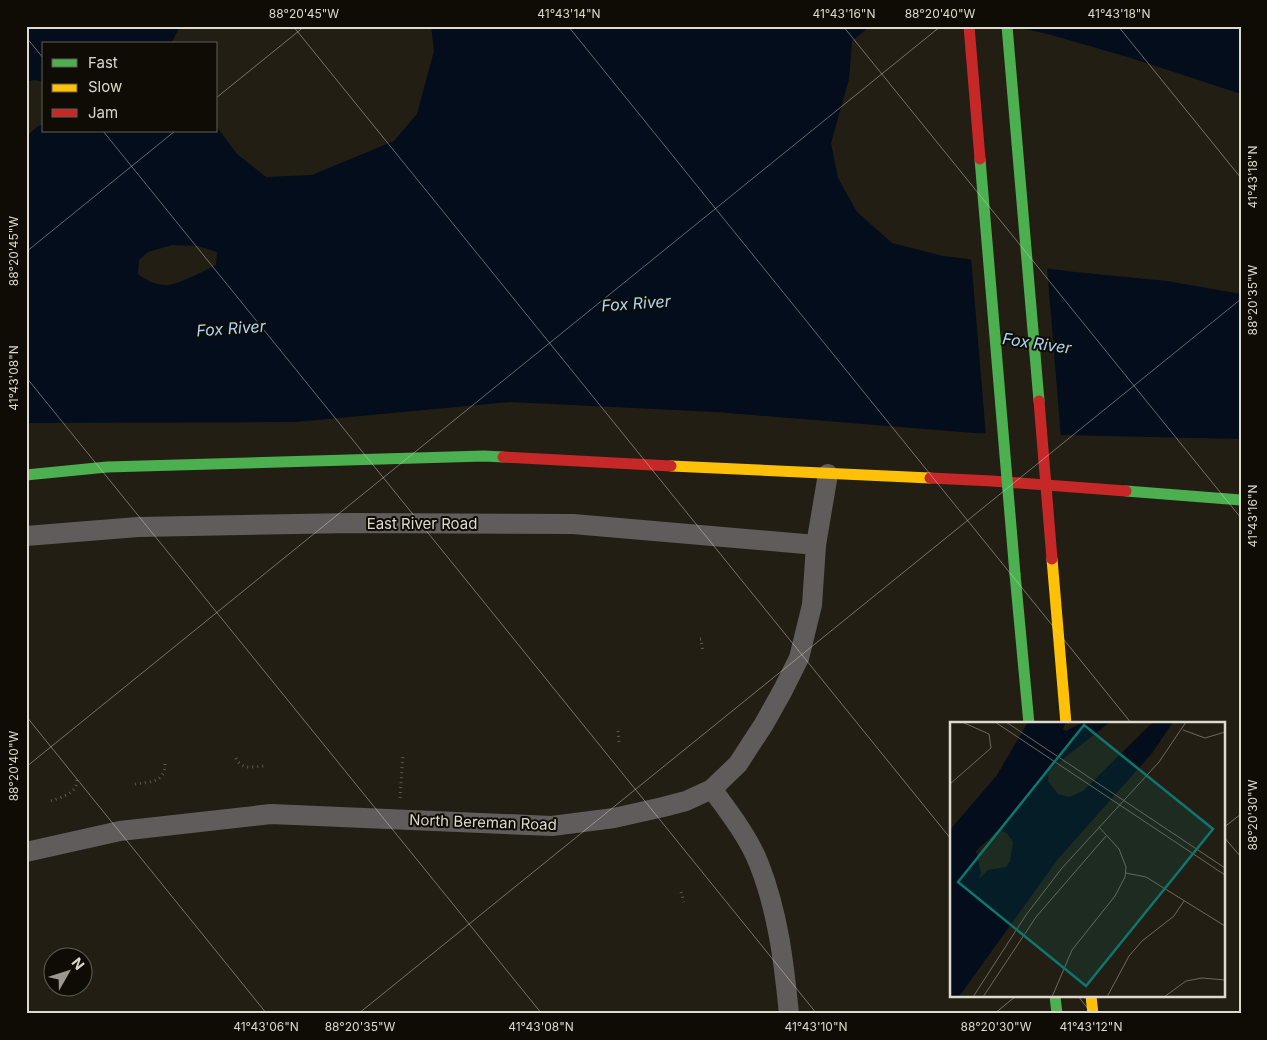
<svg xmlns="http://www.w3.org/2000/svg" width="1267" height="1040" font-family="Inter,sans-serif">
<style>
.water{fill:#030d1c;fill-rule:evenodd}
.pier{fill:#221e14}
.lines{fill:none;stroke-linecap:round;stroke-linejoin:round}
.path{stroke:#5c5955;stroke-width:3;stroke-dasharray:1 4;stroke-linecap:butt}
.street{stroke:#605c5b;stroke-width:20}
.fast{stroke:#4caf50;stroke-width:11}
.slow{stroke:#ffc107;stroke-width:11}
.jam{stroke:#c62828;stroke-width:11}
.fast-bridge{stroke:#4caf50;stroke-width:11}
.jam-bridge{stroke:#c62828;stroke-width:11}
.ticks{fill:none;stroke:#dedace;stroke-width:1;stroke-opacity:0.45}
.labels{text-anchor:middle;dominant-baseline:central;stroke-width:4;stroke-linejoin:round;paint-order:stroke}
.street-label{font-size:15px;fill:#dedace;stroke:#0e0c04}
.water-label{font-size:16px;font-style:italic;fill:#add8fc;stroke:#0e0c04}
.inset-road{fill:none;stroke:#6d695e;stroke-width:1}
.view{fill:#0f766e;fill-opacity:0.15;stroke:#0f766e;stroke-width:2.5}
.inset-edge{fill:none;stroke:#dedace;stroke-width:2.5}
.neatline{fill:none;stroke:#dedace;stroke-width:2}
.ticks-label{font-size:12px;text-anchor:middle;fill:#dedace}
</style>
<rect width="100%" height="100%" fill="#221e14"/>
<g class="water">
<polygon points="26,26 180,26 171,44 44,44 44,82 34,80 26,82"/>
<path d="M431,26h439l-18,15 -3,38 -18,64 7,35 19,34 35,31 51,13 132,16 92,9 74,13v145l-267,-6 -258,-21 -206,-10 -214,20 -270,1v-286l12,-11 6,-2v7h172v-5l21,28 29,23 46,-2 82,-34 23,-27 17,-63zM172,245l26,1 19,6 -1,13c-10,5 -42,22 -52,20 -10,-1 -18,-5 -26,-11l1,-14 9,-8z"/>
<polygon points="1010,26 1241,26 1241,94 1131,58 1048,34"/>
</g>
<polygon class="pier" points="971,257 1047,266 1061,438 986,436"/>
<g class="lines">
<g class="path">
<polyline points="700,639 701,639 703,652"/>
<polyline points="618,731 619,742"/>
<path d="M236,758c5,12 17,9 28,8"/>
<path d="M135,784c14,-2 30,-1 30,-20"/>
<polyline points="400,798 403,754"/>
<path d="M51,801c11,-4 27,-8 26,-22"/>
<polyline points="681,892 684,902"/>
</g>
<g class="street">
<polyline points="26,536 138,527 352,523 573,524 816,545"/>
<path d="M712,789c17,23 37,49 47,75 19,48 25,99 30,150"/>
<polyline points="26,852 120,831 271,814 552,826 614,818 663,807 686,801 712,789 738,764 764,724 783,690 799,658 812,605 816,545 828,474"/>
</g>
<g class="fast">
<polyline points="26,475 107,467 484,456 503,457"/>
<polyline points="1126,491 1241,500"/>
<polyline points="1015,574 1029,724"/>
<polyline points="1055,996 1057,1014"/>
</g>
<g class="slow">
<polyline points="671,466 930,478"/>
<polyline points="1052,559 1066,724"/>
<polyline points="1091,996 1093,1014"/>
</g>
<g class="jam">
<polyline points="503,457 671,466"/>
<polyline points="930,478 992,481 1126,491"/>
</g>
<g class="fast-bridge">
<polyline points="1007,26 1039,401"/>
<polyline points="980,159 1015,574"/>
</g>
<g class="jam-bridge">
<polyline points="969,26 980,159"/>
<polyline points="1039,401 1052,559"/>
</g>
</g>
<path class="ticks" d="M293,26l658,813M568,26l564,698M843,26l398,492M1118,26l123,152M26,37l18,22M216,98l89,-72M103,131l714,883M26,252l149,-121M26,377l516,637M26,716l241,298M26,767l915,-741M1223,828l18,-14M1223,836l18,21M1078,996l14,18M358,1014l883,-715M994,1014l22,-18"/>
<g class="labels">
<g class="street-label">
<text x="422" y="523">East River Road</text>
<text transform="translate(483 822) rotate(2)">North Bereman Road</text>
</g>
<g class="water-label">
<text transform="translate(636 303) rotate(-4)">Fox River</text>
<text transform="translate(231 328) rotate(-4)">Fox River</text>
<text transform="translate(1037 343) rotate(8)">Fox River</text>
</g>
</g>
<g transform="translate(950 722)">
<rect width="275" height="275" fill="#221e14"/>
<path d="M78,0h38l-3,7 3,2 17,-9h27l-61,48 -1,11 10,13 11,3 14,-6 70,-69h20l-20,30 -95,107 -95,132 -5,6h-8v-167l47,-55zM48,108l9,3 6,9 -3,19 -4,6 -18,3 -9,9 2,-6 -5,-22z" fill="#030d1c" fill-rule="evenodd"/>
<path class="inset-road" d="M45,0l230,153M56,0l219,146M233,8l22,8 20,-6M0,62l41,-36 -2,-14 -27,-12M176,151l20,4 79,49M23,275l53,-82 36,-47 97,-106 27,-40M33,275l53,-80 70,-81M102,275l20,-47 43,-54 10,-19 1,-10 -7,-18 -20,-22M157,275l22,-41 13,-15 32,-25 10,-15M214,275l22,-16 16,-3 23,2"/>
<path class="view" d="M134,3l129,104 -127,157 -128,-104z"/>
<rect width="275" height="275" class="inset-edge"/>
</g>
<rect width="1267" height="1040" fill="none" stroke="#0e0c04" stroke-width="55"/>
<rect x="42" y="42" width="175" height="90" fill="#0e0c04" stroke="#615e55"/>
<rect x="52" y="59" width="25" height="8" fill="#4caf50" stroke="#615e55"/>
<text x="88" y="68" font-size="15" fill="#dedace">Fast</text>
<rect x="52" y="84" width="25" height="8" fill="#ffc107" stroke="#615e55"/>
<text x="88" y="92" font-size="15" fill="#dedace">Slow</text>
<rect x="52" y="109" width="25" height="8" fill="#c62828" stroke="#615e55"/>
<text x="88" y="118" font-size="15" fill="#dedace">Jam</text>
<g transform="translate(68 972) rotate(51)"><circle r="24" fill="#0e0c04" stroke="#615e55"/>
<path d="M0-4L9 19L0 12L-9 19Z" fill="#9c988d"/>
<text y="-8" font-size="14" font-weight="bold" text-anchor="middle" fill="#dedace">N</text>
</g>
<rect x="28" y="28" width="1212" height="984" class="neatline"/>
<g class="ticks-label">
<text x="304" y="18">88°20'45"W</text>
<text x="569" y="18">41°43'14"N</text>
<text x="844" y="18">41°43'16"N</text>
<text x="940" y="18">88°20'40"W</text>
<text x="1119" y="18">41°43'18"N</text>
<text transform="translate(1253 177) rotate(-90)" y="4">41°43'18"N</text>
<text transform="translate(14 251) rotate(-90)" y="4">88°20'45"W</text>
<text transform="translate(1253 300) rotate(-90)" y="4">88°20'35"W</text>
<text transform="translate(14 378) rotate(-90)" y="4">41°43'08"N</text>
<text transform="translate(1253 516) rotate(-90)" y="4">41°43'16"N</text>
<text transform="translate(14 766) rotate(-90)" y="4">88°20'40"W</text>
<text transform="translate(1253 815) rotate(-90)" y="4">88°20'30"W</text>
<text x="266" y="1031">41°43'06"N</text>
<text x="360" y="1031">88°20'35"W</text>
<text x="541" y="1031">41°43'08"N</text>
<text x="816" y="1031">41°43'10"N</text>
<text x="996" y="1031">88°20'30"W</text>
<text x="1091" y="1031">41°43'12"N</text>
</g>
</svg>
